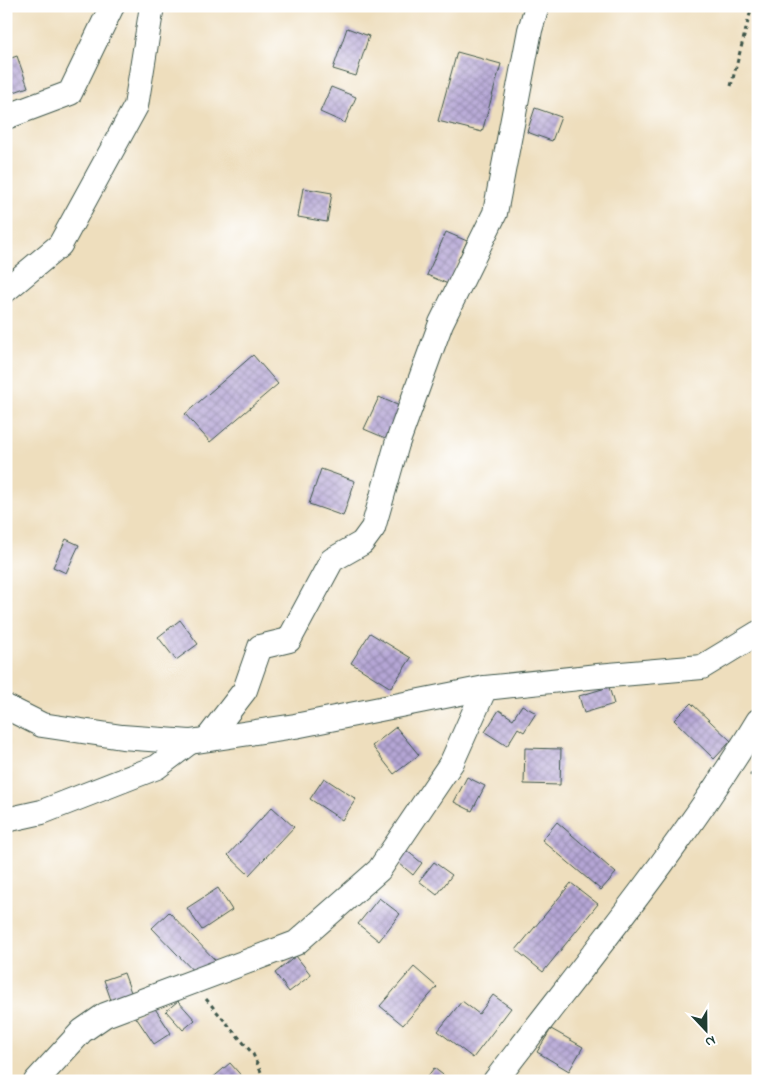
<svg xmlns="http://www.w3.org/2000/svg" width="764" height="1087" font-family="'Indie Flower',sans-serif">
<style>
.building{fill:url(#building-cross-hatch)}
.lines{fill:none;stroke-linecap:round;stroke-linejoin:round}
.minor-casing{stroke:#3e5549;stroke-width:26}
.path{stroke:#3e5549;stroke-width:3;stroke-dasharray:4 4;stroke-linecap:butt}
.minor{stroke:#fff;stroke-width:24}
</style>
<defs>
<pattern id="building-cross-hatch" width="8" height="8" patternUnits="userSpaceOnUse" patternTransform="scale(1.25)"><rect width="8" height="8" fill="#b5a6d5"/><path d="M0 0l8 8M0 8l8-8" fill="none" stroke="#9388ae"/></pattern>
</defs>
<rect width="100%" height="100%" fill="#fff"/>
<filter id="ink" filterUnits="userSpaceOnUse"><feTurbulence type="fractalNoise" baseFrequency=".02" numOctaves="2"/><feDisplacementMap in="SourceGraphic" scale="10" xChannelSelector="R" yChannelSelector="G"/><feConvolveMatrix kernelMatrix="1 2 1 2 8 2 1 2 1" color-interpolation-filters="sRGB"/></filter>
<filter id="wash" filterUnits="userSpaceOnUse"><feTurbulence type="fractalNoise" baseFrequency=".0096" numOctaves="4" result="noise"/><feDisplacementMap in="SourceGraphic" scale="20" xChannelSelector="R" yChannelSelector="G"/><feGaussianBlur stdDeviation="1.12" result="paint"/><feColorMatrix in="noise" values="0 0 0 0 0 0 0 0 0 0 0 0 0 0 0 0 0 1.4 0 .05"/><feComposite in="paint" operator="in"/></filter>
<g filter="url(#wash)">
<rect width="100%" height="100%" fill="#eedebd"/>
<g id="blocks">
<g class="building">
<polygon points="347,28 369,36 356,76 333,69"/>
<polygon points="457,52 501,64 482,132 438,121"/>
<polygon points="17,56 28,87 6,95 6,60"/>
<polygon points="331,87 356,97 345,123 320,112"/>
<polygon points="535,108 561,117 552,141 527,132"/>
<polygon points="303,188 332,193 327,222 298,217"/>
<polygon points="446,232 467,241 448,284 427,275"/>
<polygon points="253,355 278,384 210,442 185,414"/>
<polygon points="379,397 404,408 390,440 364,429"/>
<polygon points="321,469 355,481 343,516 309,504"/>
<polygon points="66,539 79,545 66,573 53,567"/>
<polygon points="180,620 198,644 176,660 158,637"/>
<polygon points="370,633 411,658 391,688 351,663"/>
<polygon points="609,687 614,704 584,713 579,696"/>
<polygon points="691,703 731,741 714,759 674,720"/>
<polygon points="522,705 536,713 524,732 518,728 507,746 485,732 499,710 513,719"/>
<polygon points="396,727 419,755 394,774 372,746"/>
<polygon points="525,748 561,749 560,785 524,784"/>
<polygon points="467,777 485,786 472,811 454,802"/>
<polygon points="324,778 356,799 342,820 310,799"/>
<polygon points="272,807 294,827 249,875 228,855"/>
<polygon points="557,822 616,873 601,890 542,840"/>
<polygon points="401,846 422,863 413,875 392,857"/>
<polygon points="434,862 452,875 437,895 419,881"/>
<polygon points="571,883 598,904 543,972 516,950"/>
<polygon points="218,888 232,910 202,930 187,908"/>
<polygon points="379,898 400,914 379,941 358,924"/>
<polygon points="169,912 218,963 201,979 152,928"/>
<polygon points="296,956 311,975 289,992 275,973"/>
<polygon points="414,967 437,987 403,1025 380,1006"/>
<polygon points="124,973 132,995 112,1003 104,980"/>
<polygon points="493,995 511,1008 473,1058 438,1031 462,1001 479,1014"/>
<polygon points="178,1001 195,1020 183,1030 166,1011"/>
<polygon points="152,1004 171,1033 154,1044 135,1016"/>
<polygon points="551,1029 583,1047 569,1071 537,1052"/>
<polygon points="230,1063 246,1081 209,1081"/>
<polygon points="434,1068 451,1081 424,1081"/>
</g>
</g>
</g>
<g filter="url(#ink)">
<use href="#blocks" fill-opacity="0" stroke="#3e5549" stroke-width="1"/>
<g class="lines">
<defs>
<g id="minor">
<polyline points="6,117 70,93 112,6"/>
<polyline points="6,290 60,245 136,106 152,6"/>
<polyline points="6,707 42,725 122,737 190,742 295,726 485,688"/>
<polyline points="208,738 245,690 260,647 289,640 332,560 362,543 373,528 397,444 441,323 495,213 530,30 537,6"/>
<polyline points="6,820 42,812 157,767 190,742"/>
<polyline points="36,1081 82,1031 105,1015 296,943 379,870 452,762 485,688 598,676 702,667 758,633"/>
<path d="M495,1081c90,-118 186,-233 263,-360"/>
</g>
</defs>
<use href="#minor" class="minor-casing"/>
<g class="path">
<polyline points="731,86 752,6"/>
<polyline points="750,774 758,778"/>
<polyline points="206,999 253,1054 265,1081"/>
</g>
<use href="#minor" class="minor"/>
</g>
</g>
<rect width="764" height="1087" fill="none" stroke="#fff" stroke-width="25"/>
<g transform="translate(706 1030) rotate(158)" stroke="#ffffff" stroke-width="4" paint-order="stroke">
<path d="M0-4L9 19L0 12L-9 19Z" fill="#1f3d34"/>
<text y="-8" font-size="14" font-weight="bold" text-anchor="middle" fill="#1f3d34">N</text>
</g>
</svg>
